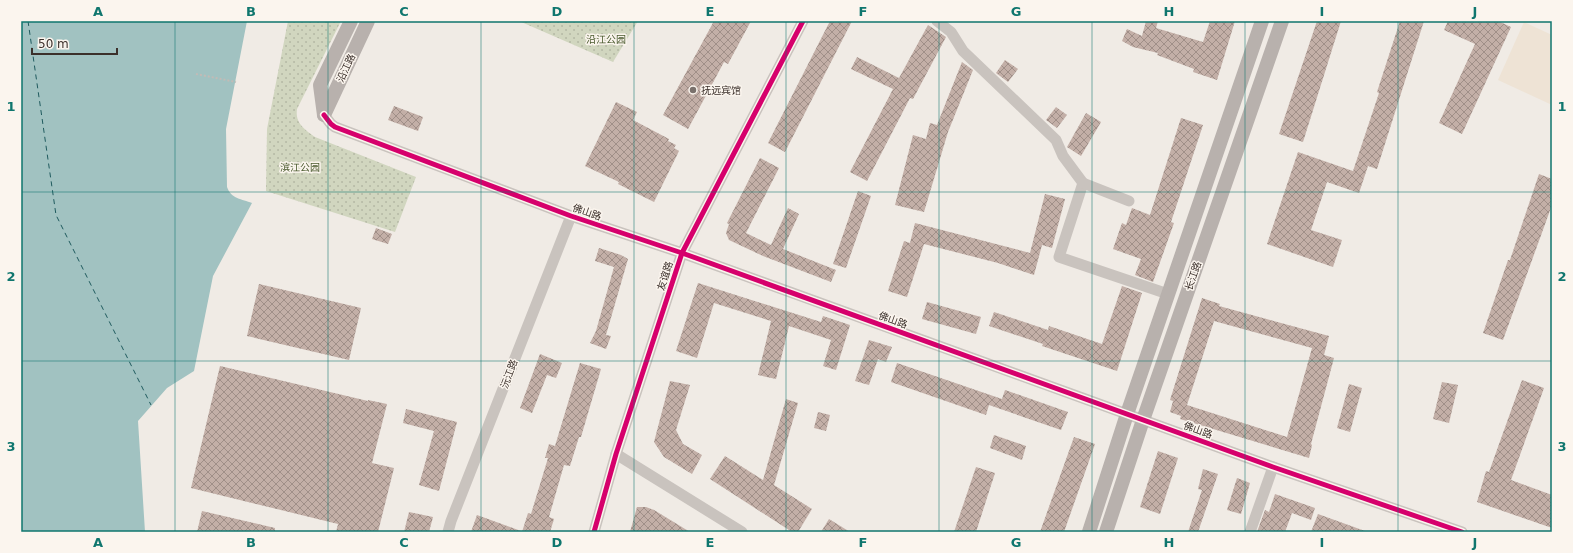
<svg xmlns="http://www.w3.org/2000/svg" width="1573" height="553" font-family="'DejaVu Sans','Noto Sans SC',sans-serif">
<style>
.park{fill:url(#park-dots)}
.plaza{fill:#eee3d5}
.water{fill:#a1c2c1}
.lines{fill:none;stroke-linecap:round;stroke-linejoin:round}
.ferry{stroke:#1f5a5e;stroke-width:1;stroke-dasharray:5 4;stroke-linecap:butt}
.building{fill:url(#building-cross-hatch);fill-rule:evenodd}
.path{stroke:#c2bbb6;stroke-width:2;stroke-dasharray:2 2;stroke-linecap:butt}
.minor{stroke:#c9c3be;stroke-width:11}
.major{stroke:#b8b1ad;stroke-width:14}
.cycleway-casing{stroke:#fbf5ee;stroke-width:8}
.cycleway{stroke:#d6006c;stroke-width:5}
.grid{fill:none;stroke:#0f766e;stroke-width:1;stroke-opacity:0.55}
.poi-dot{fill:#7a716c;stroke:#fbf5ee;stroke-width:1.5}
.labels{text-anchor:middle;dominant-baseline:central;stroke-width:3;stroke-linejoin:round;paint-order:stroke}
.park-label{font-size:10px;fill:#4a5a2e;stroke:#fbf5ee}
.street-label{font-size:10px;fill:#3b302b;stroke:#fbf5ee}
.poi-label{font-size:10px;fill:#3b302b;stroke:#fbf5ee;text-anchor:start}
.neatline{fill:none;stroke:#0f766e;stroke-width:1.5}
.grid-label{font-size:13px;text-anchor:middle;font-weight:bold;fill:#0f766e}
</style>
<defs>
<pattern id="park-dots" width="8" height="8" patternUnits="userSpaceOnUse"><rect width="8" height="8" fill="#d1d6bf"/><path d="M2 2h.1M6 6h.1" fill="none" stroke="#b4b8a4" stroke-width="1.8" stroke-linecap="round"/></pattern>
<pattern id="building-cross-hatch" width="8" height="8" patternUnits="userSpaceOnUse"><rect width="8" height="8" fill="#c3afa7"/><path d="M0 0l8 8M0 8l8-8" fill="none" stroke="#a08f88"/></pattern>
</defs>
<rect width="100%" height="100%" fill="#f0ebe5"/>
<g class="park">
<path d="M288,21h53l-44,88c-2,14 7,20 18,28l101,40 -21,55 -129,-41 1,-62z"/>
<polygon points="519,21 638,21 613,62"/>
</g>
<polygon class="plaza" points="1524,22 1552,35 1552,105 1498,80"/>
<path class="water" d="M21,21h226l-21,108 1,58c4,12 15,12 25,16l-39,73 -19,95 -27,17 -29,33 7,111h-124z"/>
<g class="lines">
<polyline class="ferry" points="28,21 56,215 151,405"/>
</g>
<g class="building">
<polygon points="714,21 751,21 728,64 724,62 688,129 663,115"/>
<polygon points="830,21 852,21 785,152 768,143"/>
<polygon points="1146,21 1158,21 1156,28 1203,42 1210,21 1235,21 1217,80 1193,72 1194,69 1157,55 1158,53 1133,47 1122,41 1127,29 1142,36"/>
<polygon points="1317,21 1341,21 1303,142 1279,134"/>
<polygon points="1400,21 1424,21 1377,169 1368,166 1359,193 1327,182 1311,230 1342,240 1333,267 1267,244 1298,152 1353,171 1379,93 1377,92"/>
<polygon points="1448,21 1498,21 1511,27 1462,134 1439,123 1475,44 1444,30"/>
<polygon points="928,25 946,37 913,99 910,98 867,181 850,172 893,89 851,69 857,57 899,78"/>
<polygon points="1005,60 1018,69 1008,82 996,73"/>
<polygon points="962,62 973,70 948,132 924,212 895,205 913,135 926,139 930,123 937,125"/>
<polygon points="616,102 637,112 633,120 669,139 668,141 676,145 674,148 679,151 654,202 618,184 619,182 585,166"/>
<polygon points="394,106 423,117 418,131 388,120"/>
<polygon points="1056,107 1067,115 1057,128 1046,120"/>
<polygon points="1086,113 1101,122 1081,156 1067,147"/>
<polygon points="1181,118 1203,125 1171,222 1174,223 1153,282 1135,275 1141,259 1113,249 1122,223 1126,225 1132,208 1150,215"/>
<polygon points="760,158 779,168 746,233 771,245 788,208 799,214 783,249 836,270 831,282 763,256 729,240 726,233 729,224 727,223"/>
<polygon points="1539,174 1552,179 1552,205 1503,340 1483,333 1508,260 1510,260"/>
<polygon points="858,191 871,196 846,268 833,264"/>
<polygon points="1045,194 1065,199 1052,248 1042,245 1034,275 998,263 924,244 907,297 888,291 904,241 910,243 915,223 1030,253"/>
<polygon points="376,228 392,234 388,244 372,239"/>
<polygon points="599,248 621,255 628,259 606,335 611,336 606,349 590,343 596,331 614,267 595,261"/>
<polygon points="698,283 821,322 823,316 850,325 836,370 823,366 831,340 789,326 776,379 758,375 771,321 714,303 697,358 676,351"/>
<polygon points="259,284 361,308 349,360 247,336"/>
<polygon points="1122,286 1142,293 1117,371 1042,346 1043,344 989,326 994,312 1048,330 1049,326 1102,344"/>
<path d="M1202,298l18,6 -1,2 110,30 -5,19 10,3 -23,86 1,1 -3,13 -129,-39 1,-3 -11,-4 3,-11 -3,-1zM1214,321l98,27 -25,89 -100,-32z"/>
<polygon points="927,302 981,317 976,334 922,319"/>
<polygon points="869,340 892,347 886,362 878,359 869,385 855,381"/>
<polygon points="540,354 562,363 556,378 547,375 532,413 520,408"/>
<polygon points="580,363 601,369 581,437 579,437 570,466 564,465 549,517 554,519 550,532 522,532 528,513 531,514 548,458 545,458 549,444 555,446"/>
<polygon points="897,363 1002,399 1005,390 1068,412 1061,430 989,405 986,415 891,382"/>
<polygon points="220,366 368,401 368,400 387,404 372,463 394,468 378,532 336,532 338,524 191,488"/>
<polygon points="1522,380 1544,388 1511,480 1552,495 1552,528 1477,502 1486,471 1489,472"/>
<polygon points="670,381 690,385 676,430 683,444 702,455 692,474 664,457 654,442"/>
<polygon points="1442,382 1458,385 1449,423 1433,419"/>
<polygon points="1349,384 1362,388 1350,432 1337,428"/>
<polygon points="786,399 798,403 774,485 812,509 798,532 792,532 710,479 725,456 763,480"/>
<polygon points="406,409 457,422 439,491 419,485 434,431 403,423"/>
<polygon points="818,412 830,415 826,431 814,428"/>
<polygon points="994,435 1026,446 1022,460 990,448"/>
<polygon points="1074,437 1095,444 1064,532 1040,532"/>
<polygon points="1158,451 1178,458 1160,514 1140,507"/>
<polygon points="976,467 995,473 976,532 954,532"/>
<polygon points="1203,469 1218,474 1198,532 1188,532 1202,490 1198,489"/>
<polygon points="1237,478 1250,483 1241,514 1227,510"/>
<polygon points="1275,494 1315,508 1311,520 1292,513 1285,532 1257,532 1265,510 1269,512"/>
<polygon points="637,507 646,507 654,510 690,532 630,532"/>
<polygon points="202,511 275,528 275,532 197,532"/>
<polygon points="409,512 433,517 429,532 404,532"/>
<polygon points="1318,514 1365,531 1365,532 1311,532"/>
<polygon points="477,515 521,531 521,532 471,532"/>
<polygon points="829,519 850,532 821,532"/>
</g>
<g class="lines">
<polyline class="path" points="196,74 236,82"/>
<g class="minor">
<polyline points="937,21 951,32 963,51 1056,140 1063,156 1083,183 1059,257 1168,294"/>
<polyline points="324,115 331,124 335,127 571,216 682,253 1273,467 1462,532"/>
<polyline points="1083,183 1129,201"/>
<polyline points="616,454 742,532"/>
<polyline points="448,532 451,521 571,216"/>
<polyline points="594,532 616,454 682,253 803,21"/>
<polyline points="1250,532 1273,467"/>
</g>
<g class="major">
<polyline points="324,115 368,21"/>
<polyline points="324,115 320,85 351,21"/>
<polyline points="1089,532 1127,414 1262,21"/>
<polyline points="1106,532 1143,420 1282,21"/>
</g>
<defs>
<g id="cycleway">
<polyline points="324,115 331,124 335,127 571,216 682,253 1273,467 1462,532"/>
<polyline points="594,532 616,454 682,253 803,21"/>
</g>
</defs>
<use href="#cycleway" class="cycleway-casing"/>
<use href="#cycleway" class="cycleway"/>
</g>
<path class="grid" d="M175,21v511M328,21v511M481,21v511M634,21v511M786,21v511M939,21v511M1092,21v511M1245,21v511M1398,21v511M21,192h1531M21,361h1531"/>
<circle class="poi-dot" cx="693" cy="90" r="4"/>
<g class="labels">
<g class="park-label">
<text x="606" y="39">沿江公园</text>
<text x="300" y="167">滨江公园</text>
</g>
<g class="street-label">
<text transform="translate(346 68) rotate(-65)">沿江路</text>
<text transform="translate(587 212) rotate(19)">佛山路</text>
<text transform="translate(665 276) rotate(-72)">友谊路</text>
<text transform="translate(1193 276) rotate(-71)">长江路</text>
<text transform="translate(893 320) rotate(20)">佛山路</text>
<text transform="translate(509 374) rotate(-69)">沅江路</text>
<text transform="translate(1198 430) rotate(20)">佛山路</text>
</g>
<g class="poi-label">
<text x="701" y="90">抚远宾馆</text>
</g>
</g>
<rect width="1573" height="553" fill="none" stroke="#fbf5ee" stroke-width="44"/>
<path d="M32 48v6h85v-6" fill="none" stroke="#3b302b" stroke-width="2"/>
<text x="38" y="48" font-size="12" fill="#3b302b" stroke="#fbf5ee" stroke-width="3" paint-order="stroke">50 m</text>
<rect x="22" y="22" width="1529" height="509" class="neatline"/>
<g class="grid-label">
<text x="98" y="16">A</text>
<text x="251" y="16">B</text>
<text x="404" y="16">C</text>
<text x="557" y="16">D</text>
<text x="710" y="16">E</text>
<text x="863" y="16">F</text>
<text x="1016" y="16">G</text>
<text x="1169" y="16">H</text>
<text x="1322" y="16">I</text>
<text x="1475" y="16">J</text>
<text x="11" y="111">1</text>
<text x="1562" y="111">1</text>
<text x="11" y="281">2</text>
<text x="1562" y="281">2</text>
<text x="11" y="451">3</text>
<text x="1562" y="451">3</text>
<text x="98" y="547">A</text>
<text x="251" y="547">B</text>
<text x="404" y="547">C</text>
<text x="557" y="547">D</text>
<text x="710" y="547">E</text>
<text x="863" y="547">F</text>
<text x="1016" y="547">G</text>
<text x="1169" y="547">H</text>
<text x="1322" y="547">I</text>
<text x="1475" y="547">J</text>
</g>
</svg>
